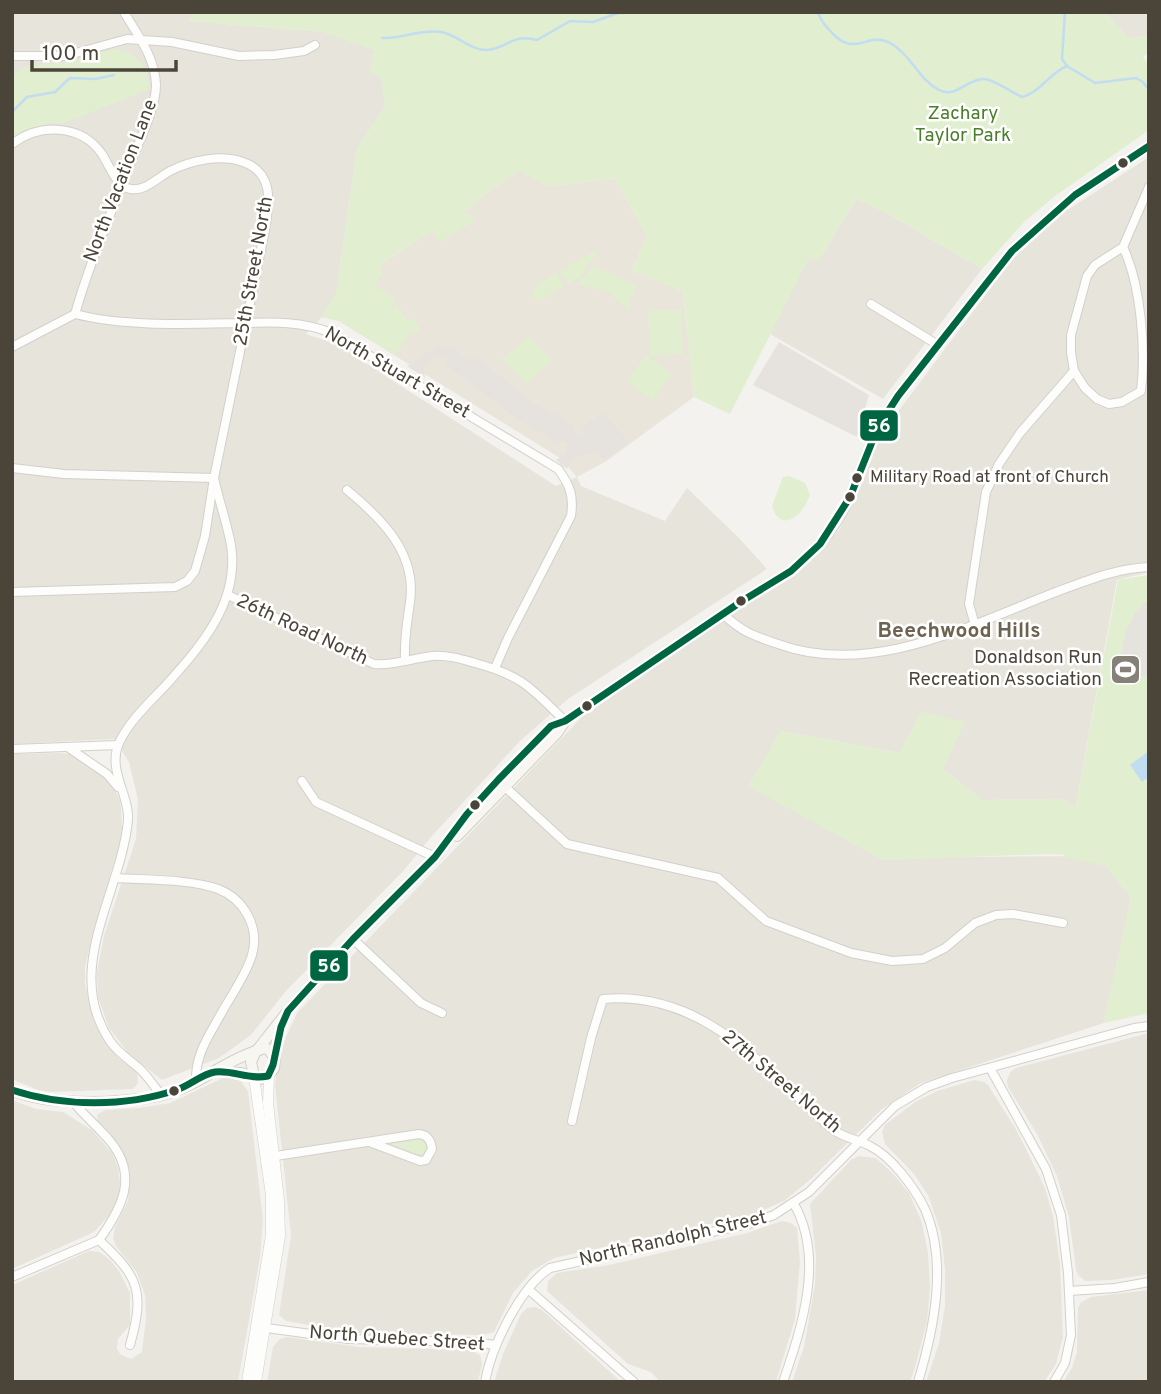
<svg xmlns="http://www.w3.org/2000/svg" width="1161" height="1394" font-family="Overpass,sans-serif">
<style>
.residential{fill:#e7e4dc}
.education{fill:#eae5da}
.green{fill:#e1eecf}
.parking{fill:#e6e3df}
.water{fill:#c0ddf1}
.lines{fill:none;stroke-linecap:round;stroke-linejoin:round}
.stream{stroke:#c0ddf1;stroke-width:2.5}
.minor-casing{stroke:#d2d0cb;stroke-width:10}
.tertiary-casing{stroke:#d2d0cb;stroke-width:11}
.secondary-casing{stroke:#d3cfc5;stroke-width:12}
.minor{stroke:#fdfdfc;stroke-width:8}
.tertiary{stroke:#fdfdfc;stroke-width:10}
.secondary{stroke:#f7f6f1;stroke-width:10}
.bus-1-casing{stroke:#fff;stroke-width:12}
.bus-1{stroke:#006641;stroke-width:7}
.bus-dot{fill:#4b4439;stroke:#fff;stroke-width:2.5}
.labels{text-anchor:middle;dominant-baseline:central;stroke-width:5;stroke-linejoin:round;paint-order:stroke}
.bus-label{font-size:17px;fill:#4b4439;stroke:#fff;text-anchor:start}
.park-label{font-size:19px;fill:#4a7f2a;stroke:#fff}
.street-label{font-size:19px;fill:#4b4439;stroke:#fff}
.poi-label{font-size:19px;fill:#4b4439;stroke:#fff;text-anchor:end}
.neighbourhood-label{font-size:21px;font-weight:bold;fill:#6e6250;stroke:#fff}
.line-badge{stroke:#fff;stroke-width:2.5}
.badge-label{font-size:19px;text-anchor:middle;font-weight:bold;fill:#fff}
</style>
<rect width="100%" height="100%" fill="#f4f2ee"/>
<g class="residential">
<polygon points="12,12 192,12 189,21 324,32 378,51 385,107 357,149 336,294 322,317 306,334 336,344 556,486 577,477 581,486 665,521 687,488 739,538 767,569 568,699 520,741 431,837 405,869 285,992 251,1035 219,1058 162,1080 129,1054 109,1028 98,997 97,972 104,936 136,839 138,800 129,762 114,739 12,744"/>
<polygon points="1105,12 1149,12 1149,36 1128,38"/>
<polygon points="1149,157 1149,572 1117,580 1075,809 1064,799 982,800 943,769 900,753 781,731 882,860 952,857 1098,856 1129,895 1130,903 1104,1023 921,1083 882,1109 812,1178 784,1201 752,1215 554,1258 532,1271 513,1293 494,1332 483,1335 353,1333 286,1321 279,1315 291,1235 275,1085 280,1050 297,1013 582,717 731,614 798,573 840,529 882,433 1011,261 1063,213"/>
<polygon points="858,196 982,269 883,399 770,334 809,257 818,261"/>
<polygon points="59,753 71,754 109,779 119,798 121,807 122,829 119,846 92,936 85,967 85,984 89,1004 97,1028 107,1045 119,1059 137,1072 138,1083 133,1089 50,1092 38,1090 12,1079 12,754"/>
<polygon points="1149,1033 1149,1274 1112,1280 1085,1281 1078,1275 1076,1270 1069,1217 1057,1176 1037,1134 1008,1087 1007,1080 1011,1071 1016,1068"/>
<polygon points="231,1077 240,1080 248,1091 263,1220 260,1257 238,1382 12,1382 12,1285 89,1251 99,1252 110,1260 119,1271 130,1293 130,1325 118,1339 117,1349 120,1354 131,1359 142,1352 146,1318 145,1295 137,1273 116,1246 113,1238 115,1227 128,1201 130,1173 122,1150 98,1123 97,1115 105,1110 139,1108 170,1103 223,1078"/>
<polygon points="975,1080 984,1082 988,1085 1017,1131 1045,1188 1053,1216 1060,1264 1063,1337 1056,1364 1044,1382 926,1382 939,1343 945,1306 945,1270 941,1233 928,1195 914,1174 885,1144 882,1132 885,1125 915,1102 937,1091"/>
<polygon points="12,1100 36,1109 63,1112 92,1130 112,1153 118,1167 120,1183 119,1198 114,1210 94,1232 12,1269"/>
<polygon points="859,1156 876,1158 893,1174 909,1193 921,1220 928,1252 930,1288 927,1322 915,1367 910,1382 792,1382 804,1347 815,1285 816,1256 810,1204 851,1160"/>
<polygon points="782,1221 791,1223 797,1228 800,1262 795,1319 776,1382 660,1382 651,1372 628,1364 547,1291 548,1281 557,1273 609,1265 747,1233"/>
<polygon points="1149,1290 1149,1382 1063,1382 1072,1368 1077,1352 1078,1308 1081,1302 1091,1297"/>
<polygon points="535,1307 542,1310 621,1382 494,1382 503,1354 521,1314 527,1308"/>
<polygon points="287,1337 359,1347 470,1350 480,1355 482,1364 478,1382 267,1382 273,1347 280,1339"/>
</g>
<polygon class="education" points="519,171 548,186 615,179 647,236 632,270 683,292 694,397 605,462 577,477 560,458 339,321 322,317 336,294 411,244 462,214 484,195"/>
<g class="green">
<polygon points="192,12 1105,12 1128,38 1149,36 1149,52 1143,57 1149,65 1149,130 1055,196 1025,221 982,269 894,217 856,199 818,261 809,258 730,414 694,397 683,292 632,270 647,236 615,179 548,186 519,171 484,195 463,213 470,214 475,221 440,242 433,232 411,244 379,265 383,272 375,285 393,297 394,302 391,306 397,305 408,321 413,318 421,331 410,334 395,355 339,321 322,317 336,294 357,149 385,107 381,77 370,72 374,50 324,32 188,21"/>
<path d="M113,49c24,3 34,15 37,40l-86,34c-19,-1 -36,5 -52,16v-63l13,-9 48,-6z"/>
<polygon points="596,250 597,253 579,277 568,284 559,271"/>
<polygon points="593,266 636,285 628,309 608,292 577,284"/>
<polygon points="556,273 564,286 538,302 531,291 536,288 535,286"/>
<polygon points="681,310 683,354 650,356 648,311"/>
<polygon points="529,336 552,360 527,384 502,359"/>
<polygon points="646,355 672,374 652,401 627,381"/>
<path d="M789,476l16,7 5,12c-6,18 -28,41 -38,11l11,-29z"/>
<polygon points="1149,575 1149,1013 1104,1023 1130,903 1129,895 1106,866 1064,857 1064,855 1049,854 882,860 748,786 781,731 899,753 921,712 965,722 943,769 982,800 1064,799 1075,809 1118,580"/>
<path d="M420,1139l8,7c-5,18 -25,3 -36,-2z"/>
</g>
<g class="parking">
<polygon points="779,342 869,395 857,437 753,385"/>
<polygon points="438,346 452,348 466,359 479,359 534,403 573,424 577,435 584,437 585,433 580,428 603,413 629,442 604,460 597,453 581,456 569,464 567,469 556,460 565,453 567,441 558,443 519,420 445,364 447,361 451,359 449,357 436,357 426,365 424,368 425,378 407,366"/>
<polygon points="1145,602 1149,602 1149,677 1118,672 1126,631 1135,613"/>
</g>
<polygon class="water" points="1149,751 1149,777 1142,782 1130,765"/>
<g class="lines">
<g class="stream">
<path d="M818,12c3,10 8,14 15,22 24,24 34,-4 59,10 19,11 27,36 47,46 17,9 29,-12 45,-11 9,0 29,14 38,18 18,-4 26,-23 45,-31"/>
<polyline points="1065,12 1062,59 1067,66 1095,83 1136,78 1143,82 1149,90"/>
<path d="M382,38c20,1 38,-9 59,-6 15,2 29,18 45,18 21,-1 26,-17 51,-10l33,-19 23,1 25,-9 28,-1"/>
<polyline points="12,112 27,97 55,92 70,78 95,79 114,75"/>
</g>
<defs>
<g id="minor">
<polyline points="12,56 65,56 127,39 172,42 239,56 274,55 304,51 315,45"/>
<path d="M12,144c28,-21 69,-20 90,10 7,11 13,29 25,34 16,6 30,-10 43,-17 22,-11 51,-17 73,-9 32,11 26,41 22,68l-51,248 -9,58 -10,35 -8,10 -12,6 -163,5"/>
<path d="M1123,247l-28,18 -8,11 -16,59v17l3,19 11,17 12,11 12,5 13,-2 19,-11c5,-41 0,-106 -18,-144l26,-60"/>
<polyline points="871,304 938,345"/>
<path d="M75,314c50,13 114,10 167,9 32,-1 59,-2 90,10l226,136c12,16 16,27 13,47l-63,122 -13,30"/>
<path d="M75,314c15,-52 36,-101 56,-152 8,-21 25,-54 25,-77 -1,-28 -18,-49 -32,-73"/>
<polyline points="12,347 75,314"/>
<path d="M12,468l52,6 150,4c5,23 13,45 17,67 9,57 -30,101 -65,140 -16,17 -37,36 -47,58 -12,27 11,53 9,77 -7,74 -66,149 -18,221 8,12 20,19 31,29 7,7 13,16 20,25"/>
<path d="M347,490c35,29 70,63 63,112 -3,23 -6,34 -5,59"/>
<path d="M228,595l146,69c20,2 38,-6 59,-8 15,-1 28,3 42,7 48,13 56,25 90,58"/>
<path d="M723,614c19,18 31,22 55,30 93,34 192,-19 278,-52 30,-11 61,-24 93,-25"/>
<polyline points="975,625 969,604 986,492 999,464 1020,433 1074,371"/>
<polyline points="69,748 107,774 118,787"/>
<polyline points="12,749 118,745"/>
<polyline points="302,781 316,802 435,857"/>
<polyline points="503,785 567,844 718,878 766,921 851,953 892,961 923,959 945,948 975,923 996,915 1013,914 1063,923"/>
<path d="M116,878c28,2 76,1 102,11 26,10 42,38 34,66 -6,20 -20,39 -30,57 -13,24 -27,42 -26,70"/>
<polyline points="353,939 421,1003 442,1013"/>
<polyline points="990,1068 1046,1169 1061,1215 1068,1273 1071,1335 1065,1363 1054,1382"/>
<path d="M73,1102c12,14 26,26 37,39 29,35 12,67 -11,99"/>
<path d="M572,1121l19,-83 12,-39c83,-7 137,43 193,96 13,12 25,26 39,36 10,7 24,9 35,15 22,11 44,41 55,63 23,53 9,120 -7,173"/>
<path d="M269,1157l150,-23c9,1 12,7 13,15l-6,11 -6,1 -48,-18"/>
<path d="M99,1240c40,37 46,51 31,105"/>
<polyline points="12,1277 99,1240"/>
<polyline points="529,1290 634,1382"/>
<polyline points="1069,1291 1115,1288 1149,1282"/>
<polyline points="259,1327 348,1339 471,1342 496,1345"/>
<path d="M485,1382c6,-34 35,-95 65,-114l202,-45 22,-8 35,-23 86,-86 32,-19 25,-9 182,-50 15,-2"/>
<path d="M783,1382c19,-55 42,-124 11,-178"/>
</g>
<g id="tertiary">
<polyline points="247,1382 271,1235 271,1195 254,1077"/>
<polyline points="256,1382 280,1236 279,1200 268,1103 269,1076"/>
</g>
<g id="secondary">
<polyline points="457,836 557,733 565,721"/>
<polyline points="435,857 467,814 551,726 565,721 742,601 791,571 820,544 836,522 850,497 878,427 898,396 1012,251 1075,195 1149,146"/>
<polyline points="258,1049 288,1011 353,939 438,854"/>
<polyline points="215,1072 241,1073 260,1079 267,1077 274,1068 276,1048 282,1021"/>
<polyline points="254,1076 251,1062 256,1051 265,1048 269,1050 274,1057"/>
<path d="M12,1090c37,17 128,15 166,0 28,-11 50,-30 78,-39"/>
</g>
</defs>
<use href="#minor" class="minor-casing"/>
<use href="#tertiary" class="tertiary-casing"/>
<use href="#secondary" class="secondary-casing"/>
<use href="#minor" class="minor"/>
<use href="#tertiary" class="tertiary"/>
<use href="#secondary" class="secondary"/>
<defs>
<path id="bus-1" d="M12,1090c51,17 114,17 164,0 14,-4 25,-16 39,-18 18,-2 35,8 53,4l5,-11 8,-38 7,-16 65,-72 82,-82 32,-43 31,-34 53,-54 14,-5 177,-120 49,-30 29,-27 30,-47 28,-70 20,-31 114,-145 63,-56 74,-49"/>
</defs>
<use href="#bus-1" class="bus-1-casing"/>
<use href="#bus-1" class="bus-1"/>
</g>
<defs>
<symbol id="stadium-square" viewBox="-11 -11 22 22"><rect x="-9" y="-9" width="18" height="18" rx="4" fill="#868178" stroke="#fff"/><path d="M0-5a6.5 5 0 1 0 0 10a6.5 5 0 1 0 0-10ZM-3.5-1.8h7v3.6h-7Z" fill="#fff"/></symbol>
</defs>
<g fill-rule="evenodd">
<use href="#stadium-square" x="1108" y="652" width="35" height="35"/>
</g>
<g class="bus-dot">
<circle cx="1123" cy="163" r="6"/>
<circle cx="857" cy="478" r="6"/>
<circle cx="850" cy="497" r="6"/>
<circle cx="741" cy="601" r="6"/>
<circle cx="587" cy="706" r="6"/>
<circle cx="475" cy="805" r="6"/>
<circle cx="174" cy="1091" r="6"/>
</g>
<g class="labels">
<g class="bus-label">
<text x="870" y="478">Military Road at front of Church</text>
</g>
<g class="park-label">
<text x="963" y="114">Zachary<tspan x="963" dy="22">Taylor Park</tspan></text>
</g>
<g class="street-label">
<text transform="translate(121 181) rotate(-69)">North Vacation Lane</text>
<text transform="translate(254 271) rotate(-80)">25th Street North</text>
<text transform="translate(397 373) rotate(30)">North Stuart Street</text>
<text transform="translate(302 630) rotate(25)">26th Road North</text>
<text transform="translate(781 1082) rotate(40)">27th Street North</text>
<text transform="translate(673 1239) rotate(-13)">North Randolph Street</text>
<text transform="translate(397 1339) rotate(4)">North Quebec Street</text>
</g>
<g class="poi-label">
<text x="1102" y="658">Donaldson Run<tspan x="1102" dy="22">Recreation Association</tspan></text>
</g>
<g class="neighbourhood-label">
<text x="959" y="631">Beechwood Hills</text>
</g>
</g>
<g class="line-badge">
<rect x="859" y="409" width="40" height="33" rx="7" fill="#006641"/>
<rect x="309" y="949" width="40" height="33" rx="7" fill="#006641"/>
</g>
<g class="badge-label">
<text x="879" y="432">56</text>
<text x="329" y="972">56</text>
</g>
<rect width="1161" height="1394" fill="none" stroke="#4b4439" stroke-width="28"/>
<path d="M32 60v10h144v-10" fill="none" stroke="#4b4439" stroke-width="3.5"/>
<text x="42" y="60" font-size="21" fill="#4b4439" stroke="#ffffff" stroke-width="5" paint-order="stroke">100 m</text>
</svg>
